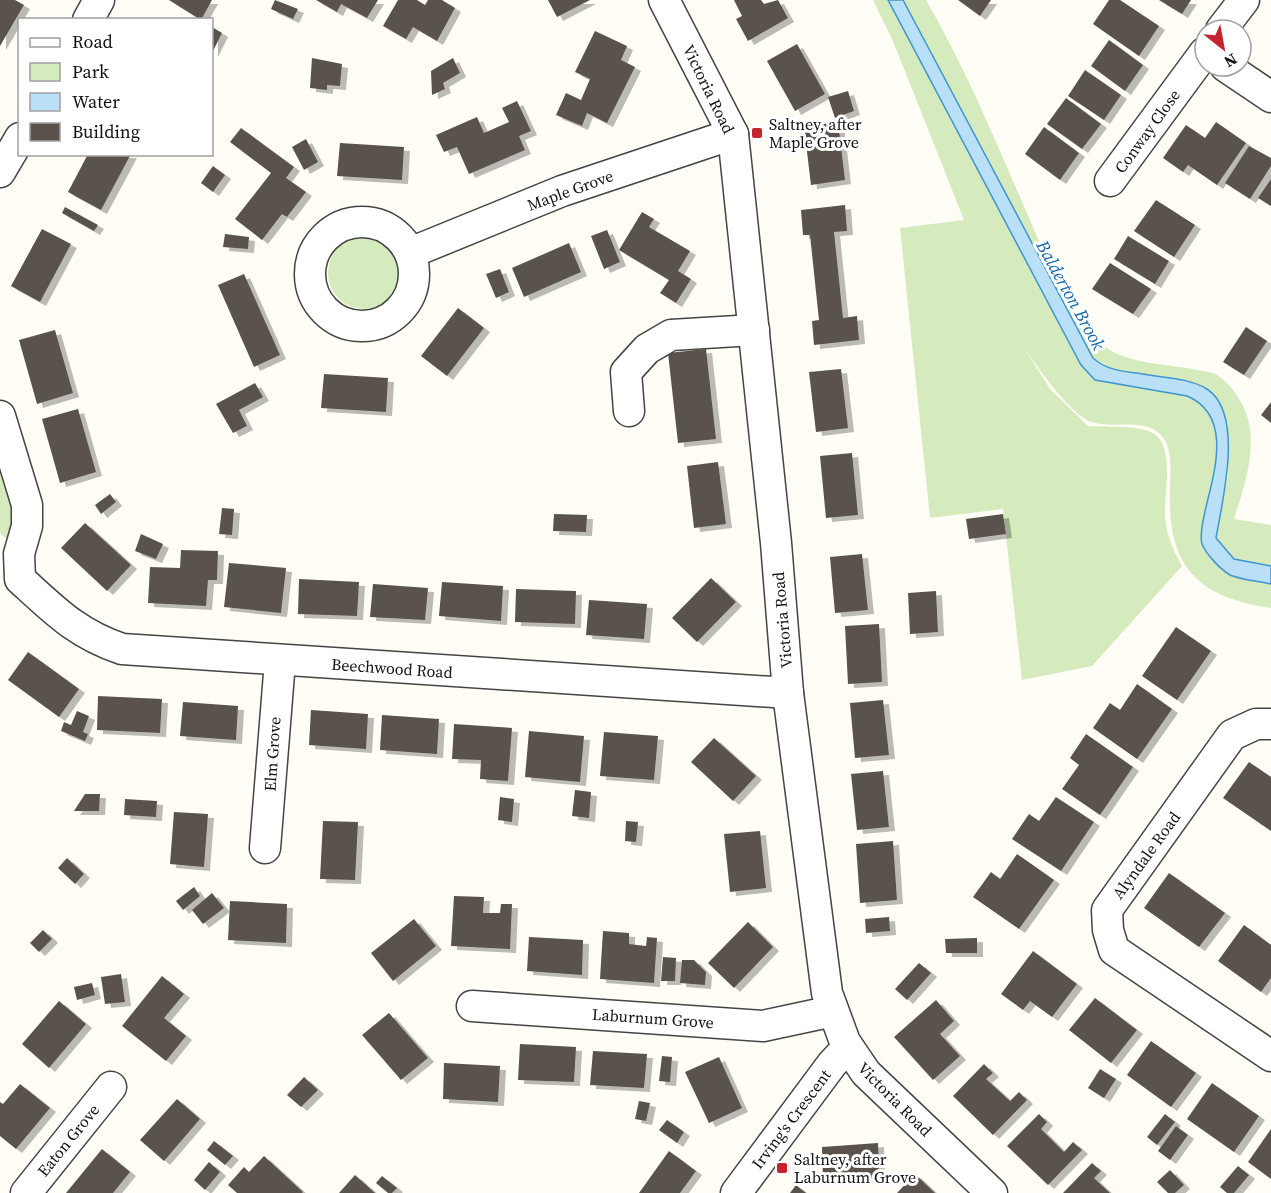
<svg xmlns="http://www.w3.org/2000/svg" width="1271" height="1193" font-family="'Source Serif 4',serif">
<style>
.green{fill:#d5ebbd}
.water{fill:#b9e0f7;stroke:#3f96cf;stroke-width:1.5}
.building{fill:#5a524d;filter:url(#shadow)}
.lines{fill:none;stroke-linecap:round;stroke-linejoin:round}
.minor-casing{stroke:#444;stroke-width:33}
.minor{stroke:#fff;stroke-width:30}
.poi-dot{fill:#c4262e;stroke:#fff;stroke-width:2}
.labels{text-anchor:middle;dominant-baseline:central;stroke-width:6;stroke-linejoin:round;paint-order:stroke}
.street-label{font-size:16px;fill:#111;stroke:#fff}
.poi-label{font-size:16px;fill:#111;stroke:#fff;text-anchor:start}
.water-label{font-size:18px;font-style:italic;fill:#1768a6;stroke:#fff}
</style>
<defs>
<filter id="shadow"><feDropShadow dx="6" dy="4" stdDeviation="0" flood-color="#0004"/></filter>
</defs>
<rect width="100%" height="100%" fill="#fffdf5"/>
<g class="green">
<path d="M873,0h15l193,365 15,15 91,16c49,21 25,87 16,127l27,51 41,10v24c-75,-11 -104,-43 -101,-119 0,-15 3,-37 -6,-50 -17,-25 -54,-7 -77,-19 -20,-11 -47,-50 -61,-69l24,38 38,37c19,1 42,-1 60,5 29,10 16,59 17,84 1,19 8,35 17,51l-90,100 -70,14 -19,-171 -73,9 -30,-290 64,-8 -71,-179z"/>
<path d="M903,0h23c37,64 65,130 94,197 21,48 42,105 78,144 21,22 66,23 95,28 7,2 16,2 22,5 12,6 21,19 27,30 19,35 3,80 -8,115l37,6v41l-38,-7 -17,-21 12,-62v-52l-19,-33 -15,-8 -79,-13 -22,-12z"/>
<circle cx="364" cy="273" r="36"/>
<polygon points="0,448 17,524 13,539 5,538 0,533"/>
</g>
<path class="water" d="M888,0h15l190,358c17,15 36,13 56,17 19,3 42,4 58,14 38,25 15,113 9,149l18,21 37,7v18c-12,-3 -30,-4 -41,-9 -9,-5 -24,-21 -28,-31 -3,-10 2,-27 4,-37 9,-37 26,-92 -19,-111l-92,-16 -14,-15z"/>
<g class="building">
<polygon points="0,0 15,0 24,5 0,46"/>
<polygon points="169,0 212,0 201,20"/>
<polygon points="275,0 298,9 293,19 271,9"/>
<polygon points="316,0 378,0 367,18 341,4 337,12"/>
<polygon points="398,0 417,0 425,5 428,0 442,0 455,8 437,41 413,27 406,39 383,26"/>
<polygon points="548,0 590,0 557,17"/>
<polygon points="734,0 761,0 764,4 778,0 788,18 748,41 736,19 742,16"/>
<polygon points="958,0 991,0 980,16"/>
<polygon points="1109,0 1120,0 1159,26 1139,56 1093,24"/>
<polygon points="1159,0 1191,0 1182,14"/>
<polygon points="212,27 222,33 212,53"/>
<polygon points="595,31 627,46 621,60 635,67 607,123 587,113 582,126 556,115 566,93 581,100 590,79 575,72"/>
<polygon points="1109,40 1143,65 1125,91 1091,66"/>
<polygon points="797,44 825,94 795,111 767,61"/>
<polygon points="312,58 342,64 340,86 327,85 327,90 310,88"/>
<polygon points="453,58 460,73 443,83 445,89 432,95 431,71"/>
<polygon points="1085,70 1121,95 1104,120 1068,96"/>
<polygon points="848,91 854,111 835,118 828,97"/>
<polygon points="1066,98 1101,124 1082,149 1047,124"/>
<polygon points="517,101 531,131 519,136 525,150 469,174 457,147 444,152 436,135 477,117 484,133 509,122 502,108"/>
<polygon points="838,122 845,180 811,185 804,127"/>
<polygon points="1216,122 1246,143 1217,185 1188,165 1183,172 1163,158 1186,125 1205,138"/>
<polygon points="1044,127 1079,153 1060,180 1025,154"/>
<polygon points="241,128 294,167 286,178 306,192 287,217 282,214 262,240 235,219 271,173 230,142"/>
<polygon points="306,139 318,162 304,170 292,147"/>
<polygon points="340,143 404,147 402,180 337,176"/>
<polygon points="1249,146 1271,158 1271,166 1250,199 1225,183"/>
<polygon points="88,154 131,154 101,210 68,192"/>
<polygon points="213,166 225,175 213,192 201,183"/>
<polygon points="1271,179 1271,206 1258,198"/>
<polygon points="1156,200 1195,225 1174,257 1134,231"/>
<polygon points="845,205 847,231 834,232 843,318 857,316 859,340 814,345 812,321 819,320 810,235 803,235 801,210"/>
<polygon points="65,207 98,225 94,231 62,213"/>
<polygon points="642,212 654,219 649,227 690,251 678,271 691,279 676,303 660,293 669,280 619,250"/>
<polygon points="42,229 71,244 40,302 11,286"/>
<polygon points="607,230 620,262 604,269 591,236"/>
<polygon points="225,234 249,237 248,249 223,247"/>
<polygon points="1128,236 1169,261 1155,284 1114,259"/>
<polygon points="569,243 581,272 524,297 512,268"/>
<polygon points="1110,263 1151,289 1133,314 1092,289"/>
<polygon points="500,269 509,292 496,298 486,274"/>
<polygon points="244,274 280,355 254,367 218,285"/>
<polygon points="458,308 484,328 447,376 421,356"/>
<polygon points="1246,327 1267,341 1244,375 1223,362"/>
<polygon points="55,330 73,393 37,404 19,340"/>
<polygon points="706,349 716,439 678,443 668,353"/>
<polygon points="841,369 848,428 816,432 809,372"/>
<polygon points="324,374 388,378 386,412 321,408"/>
<polygon points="255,383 263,397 239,410 247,426 233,433 216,404"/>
<polygon points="1271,402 1271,423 1261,415"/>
<polygon points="78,409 96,472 60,483 42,419"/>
<polygon points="852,453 858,515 826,518 820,456"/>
<polygon points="718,462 726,524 694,528 687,466"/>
<polygon points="110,494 116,502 101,514 95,505"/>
<polygon points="222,508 234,509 232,535 219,534"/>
<polygon points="554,514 587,515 586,532 553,531"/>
<polygon points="1003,514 1006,534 969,539 966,519"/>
<polygon points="85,523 131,565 107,591 61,548"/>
<polygon points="141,534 163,544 156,559 135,551"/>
<polygon points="181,550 218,551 217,580 208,580 206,606 148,603 150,567 180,568"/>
<polygon points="862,554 868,610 835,613 830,557"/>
<polygon points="229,563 286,568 281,613 224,607"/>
<polygon points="711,578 736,602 697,642 672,618"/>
<polygon points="299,579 359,582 357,616 298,614"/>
<polygon points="442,582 503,586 501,621 439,616"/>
<polygon points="373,584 428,588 425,620 370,617"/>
<polygon points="516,589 576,591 575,624 515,622"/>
<polygon points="936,591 938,632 910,634 908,593"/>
<polygon points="589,600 647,604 644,639 586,635"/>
<polygon points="879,624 882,682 848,684 845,626"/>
<polygon points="1176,627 1211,651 1177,700 1142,676"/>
<polygon points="28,652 79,689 59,717 8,680"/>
<polygon points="1137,684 1172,709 1137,759 1093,728 1110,703 1120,710"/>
<polygon points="98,696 162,699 160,733 97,730"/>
<polygon points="883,700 889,755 855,758 850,703"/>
<polygon points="183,702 238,706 236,740 180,736"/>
<polygon points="311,710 368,714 366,749 309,745"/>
<polygon points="77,711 89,716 83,732 88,734 85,741 61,731 64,722 71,725"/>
<polygon points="382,715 439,719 437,754 380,750"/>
<polygon points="454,724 512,728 508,781 480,779 481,760 452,759"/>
<polygon points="529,731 584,736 580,782 525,777"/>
<polygon points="604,732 658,736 654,780 600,776"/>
<polygon points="1086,734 1133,767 1100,815 1062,789 1079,765 1070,758"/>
<polygon points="714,738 756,776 733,801 691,762"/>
<polygon points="1249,762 1271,777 1271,831 1223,798"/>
<polygon points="883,771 889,827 857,830 851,774"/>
<polygon points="575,790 591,792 589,818 572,816"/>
<polygon points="85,794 100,794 99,811 74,811"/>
<polygon points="500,797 514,799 512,822 498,820"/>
<polygon points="1056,797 1094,822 1061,871 1012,839 1029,814 1039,821"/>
<polygon points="125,799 157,801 156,817 124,815"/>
<polygon points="174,812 208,814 204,867 170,864"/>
<polygon points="323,821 358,822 355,880 320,879"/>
<polygon points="626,821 638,822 636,842 625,841"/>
<polygon points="760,831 766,888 730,892 724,834"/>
<polygon points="893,841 897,900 860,903 856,844"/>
<polygon points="1017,854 1054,880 1019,929 973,897 991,872 1000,879"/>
<polygon points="67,858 84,874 75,884 58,868"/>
<polygon points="1169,873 1225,913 1199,947 1144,908"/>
<polygon points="194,887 200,896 183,910 176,901"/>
<polygon points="212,893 224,908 203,924 192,910"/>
<polygon points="454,896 484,897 483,913 500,913 501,904 512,904 510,949 451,946"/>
<polygon points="230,901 287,904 286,943 228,940"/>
<polygon points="889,917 890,931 866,933 865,919"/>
<polygon points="414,919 436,946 393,981 371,953"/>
<polygon points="748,922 773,947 734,988 708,963"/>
<polygon points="1244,925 1271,945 1271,978 1261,992 1218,961"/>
<polygon points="43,930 52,939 39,952 30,943"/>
<polygon points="603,931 629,933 629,944 646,946 647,937 657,938 654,983 600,979"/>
<polygon points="529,937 583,940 582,975 527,971"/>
<polygon points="977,938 977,953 946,953 945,939"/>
<polygon points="1033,951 1077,984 1052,1017 1030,1001 1023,1010 1001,994"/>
<polygon points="663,957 676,958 675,981 661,981"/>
<polygon points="682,960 694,960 706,972 705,985 680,983"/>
<polygon points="919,963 931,973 907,1000 895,989"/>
<polygon points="121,974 125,1002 105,1004 101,977"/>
<polygon points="162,976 184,994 164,1018 186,1036 166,1061 122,1026"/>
<polygon points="92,983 95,995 77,1000 74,987"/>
<polygon points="1095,998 1137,1030 1111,1063 1069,1030"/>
<polygon points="936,1000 954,1021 940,1034 960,1056 933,1080 894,1037"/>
<polygon points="59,1001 86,1024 49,1068 22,1044"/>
<polygon points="389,1013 428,1058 401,1080 362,1035"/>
<polygon points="1151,1041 1196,1073 1171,1107 1127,1075"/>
<polygon points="520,1044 576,1047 574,1082 518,1080"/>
<polygon points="593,1051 647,1054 644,1088 590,1085"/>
<polygon points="662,1056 672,1057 670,1082 659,1081"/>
<polygon points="719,1057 742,1108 709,1123 685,1072"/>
<polygon points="444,1063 500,1066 498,1102 443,1099"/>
<polygon points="984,1064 993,1073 986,1079 1010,1101 1019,1092 1027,1100 993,1135 953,1096"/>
<polygon points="1100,1069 1116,1079 1104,1098 1088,1088"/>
<polygon points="304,1077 318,1090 301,1107 287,1095"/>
<polygon points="1212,1083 1259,1116 1234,1152 1187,1119"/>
<polygon points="20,1084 50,1108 16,1149 0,1136 0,1102 3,1104"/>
<polygon points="177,1099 200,1119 164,1161 140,1140"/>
<polygon points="639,1101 650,1103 646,1121 635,1119"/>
<polygon points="1039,1114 1047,1122 1041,1129 1064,1152 1073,1142 1082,1150 1048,1185 1007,1146"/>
<polygon points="1165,1114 1175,1122 1157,1145 1147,1137"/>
<polygon points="667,1120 684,1132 677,1143 659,1130"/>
<polygon points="1176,1126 1188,1135 1170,1160 1158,1151"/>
<polygon points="1271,1129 1271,1179 1248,1162"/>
<polygon points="214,1141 233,1156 225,1165 207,1150"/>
<polygon points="878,1143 879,1178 823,1181 822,1147"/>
<polygon points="102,1149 130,1172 113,1193 66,1193"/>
<polygon points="669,1151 696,1171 680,1193 639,1193"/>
<polygon points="264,1156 303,1192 302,1193 237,1193 228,1185 244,1167 249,1172"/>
<polygon points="209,1162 220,1172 205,1190 194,1180"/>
<polygon points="1092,1163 1101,1171 1094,1178 1110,1193 1063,1193"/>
<polygon points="1238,1166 1249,1175 1234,1193 1227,1193 1220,1187"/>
<polygon points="1170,1170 1184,1185 1175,1193 1168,1193 1157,1182"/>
<polygon points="915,1174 935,1193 897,1193"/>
<polygon points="355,1175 375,1193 339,1193"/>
<polygon points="382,1176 397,1188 392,1193 388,1193 376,1183"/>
<polygon points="796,1185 806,1193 790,1193"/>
</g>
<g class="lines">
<defs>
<g id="minor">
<polyline points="664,0 733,134 776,543 788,693 827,993 845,1042 866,1073 992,1193"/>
<polyline points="88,20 99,0"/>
<polyline points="1221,30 1244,0"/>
<polyline points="1225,66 1271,97"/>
<polyline points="0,172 20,138"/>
<polyline points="1110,181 1205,52"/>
<circle cx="362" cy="274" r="52"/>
<polyline points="410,253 562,191 733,134"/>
<polyline points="629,411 626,372 647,349 671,335 754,330"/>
<path d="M0,416l27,89v21l-8,28 1,25c35,32 57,55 102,70l666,44"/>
<polyline points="1271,724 1256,724 1232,735 1107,910 1108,930 1114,950 1271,1056"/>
<polyline points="265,848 280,661"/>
<polyline points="472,1006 763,1026 833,1011"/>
<polyline points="26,1193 111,1087"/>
<polyline points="736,1193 832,1064 848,1047"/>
</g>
</defs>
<use href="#minor" class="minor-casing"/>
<use href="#minor" class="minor"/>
</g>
<g class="poi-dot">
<rect x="751" y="127" width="12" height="12" rx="3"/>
<rect x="776" y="1162" width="12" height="12" rx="3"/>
</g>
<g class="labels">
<g class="street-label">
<text transform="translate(709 89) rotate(64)">Victoria Road</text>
<text transform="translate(1147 131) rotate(-54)">Conway Close</text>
<text transform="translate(570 190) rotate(-20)">Maple Grove</text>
<text transform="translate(782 620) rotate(-95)">Victoria Road</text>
<text transform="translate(392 668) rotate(4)">Beechwood Road</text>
<text transform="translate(272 754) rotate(-86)">Elm Grove</text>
<text transform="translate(1146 855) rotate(-54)">Alyndale Road</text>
<text transform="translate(653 1018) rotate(4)">Laburnum Grove</text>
<text transform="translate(895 1099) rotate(45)">Victoria Road</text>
<text transform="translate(791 1119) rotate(-53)">Irving's Crescent</text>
<text transform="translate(68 1140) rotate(-51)">Eaton Grove</text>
</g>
<g class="poi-label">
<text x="769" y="124">Saltney, after<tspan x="769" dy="18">Maple Grove</tspan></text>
<text x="794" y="1159">Saltney, after<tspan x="794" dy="18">Laburnum Grove</tspan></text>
</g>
<g class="water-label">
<text transform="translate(1071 295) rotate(61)">Balderton Brook</text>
</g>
</g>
<rect x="18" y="18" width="195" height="138" fill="#ffffff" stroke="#a0a0a0" stroke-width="1.5"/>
<rect x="30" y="38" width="30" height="9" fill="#ffffff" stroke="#a0a0a0" stroke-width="1.5"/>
<text x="72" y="48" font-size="18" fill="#111111">Road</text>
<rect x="30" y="63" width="30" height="18" fill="#d5ebbd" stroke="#a0a0a0" stroke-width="1.5"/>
<text x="72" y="78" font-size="18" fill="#111111">Park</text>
<rect x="30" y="93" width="30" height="18" fill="#b9e0f7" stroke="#a0a0a0" stroke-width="1.5"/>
<text x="72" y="108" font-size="18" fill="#111111">Water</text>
<rect x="30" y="123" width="30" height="18" fill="#5a524d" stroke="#a0a0a0" stroke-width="1.5"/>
<text x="72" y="138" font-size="18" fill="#111111">Building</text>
<g transform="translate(1223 48) rotate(149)"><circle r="28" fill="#ffffff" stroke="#a0a0a0" stroke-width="1.5"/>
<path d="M0-4.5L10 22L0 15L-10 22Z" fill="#c4262e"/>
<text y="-9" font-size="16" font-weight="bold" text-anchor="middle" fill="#111111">N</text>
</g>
</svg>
